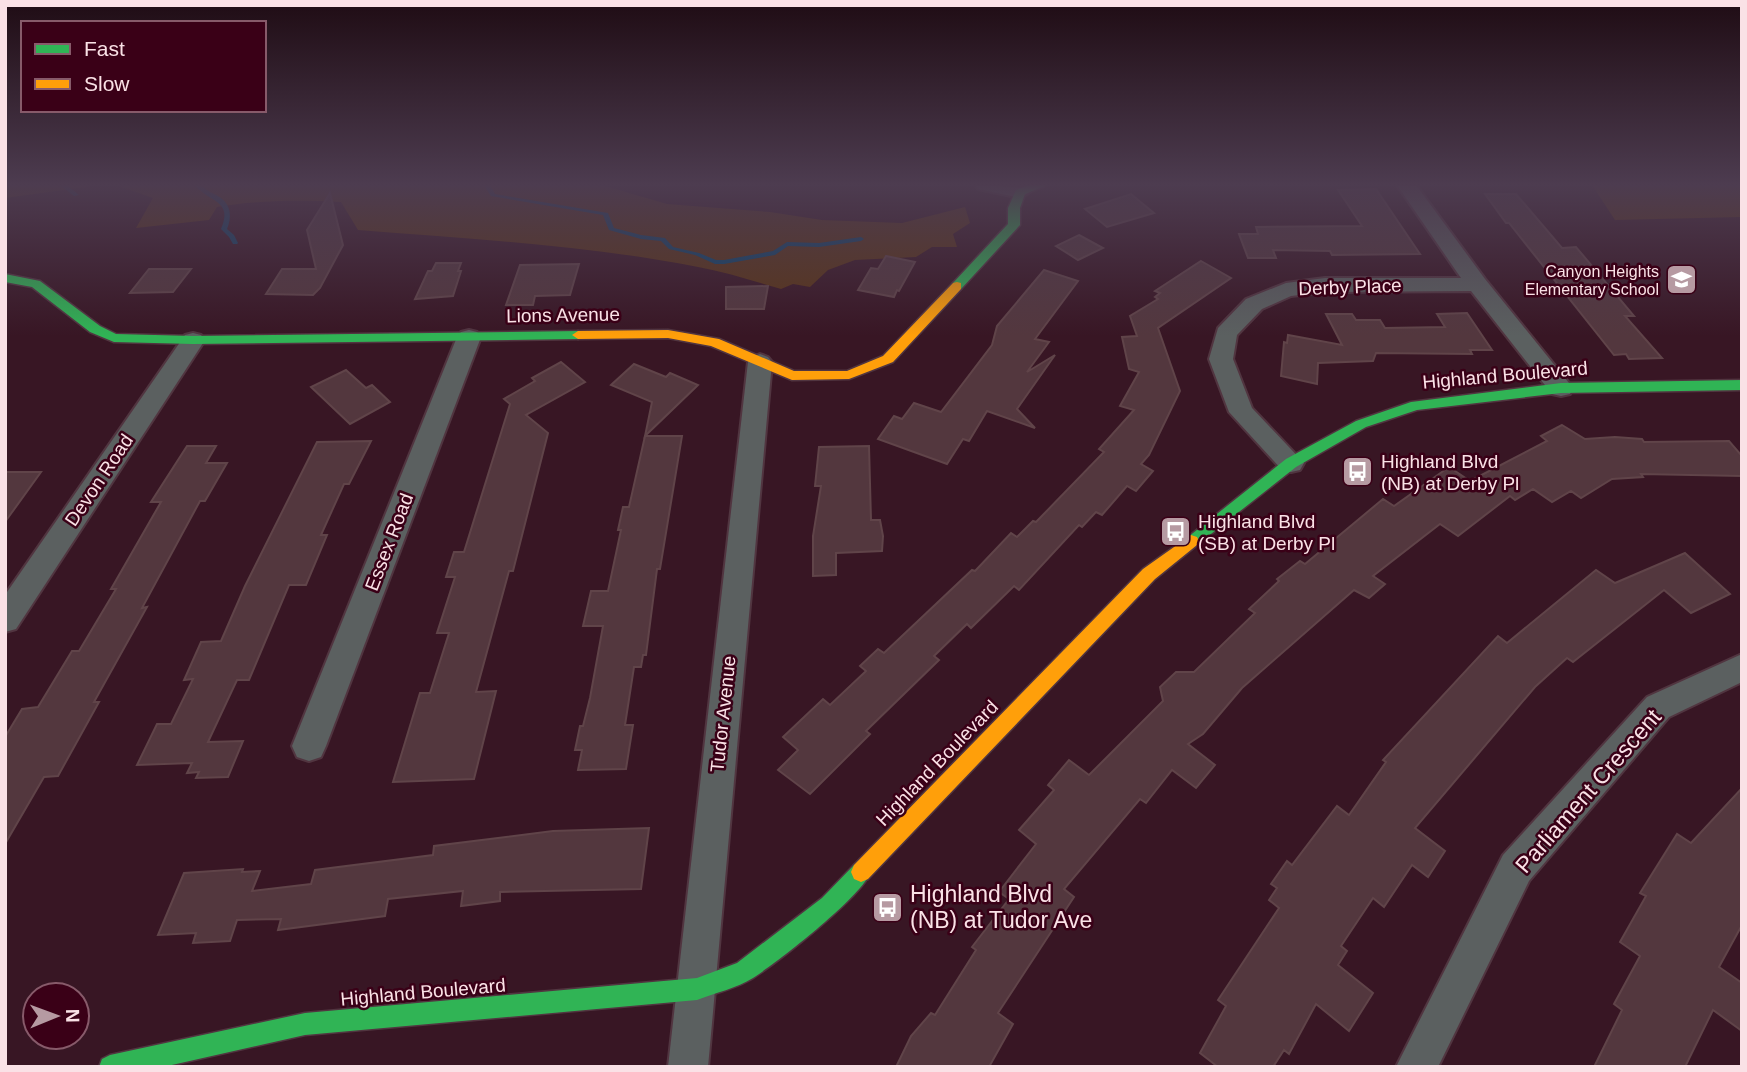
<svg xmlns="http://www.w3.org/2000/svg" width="1747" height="1072" font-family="Arial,sans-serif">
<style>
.green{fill:#5a3415}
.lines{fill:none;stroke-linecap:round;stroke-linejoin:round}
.stream{fill:#0a466e;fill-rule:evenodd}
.building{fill:#53373e;stroke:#604449;stroke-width:2}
.street-casing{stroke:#513540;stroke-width:4}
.fast-casing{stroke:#513540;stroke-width:3}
.slow-casing{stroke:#513540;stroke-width:3}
.street{fill:#5b6060;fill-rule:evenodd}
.fast{fill:#30b455;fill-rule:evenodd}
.slow{fill:#ff9f0a;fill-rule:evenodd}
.labels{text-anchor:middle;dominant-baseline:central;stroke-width:5;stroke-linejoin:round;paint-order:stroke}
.far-poi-label{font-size:16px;fill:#fae1e6;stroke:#3a0017;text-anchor:end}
.street-label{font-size:19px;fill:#fae1e6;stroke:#3a0017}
.poi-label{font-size:19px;fill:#fae1e6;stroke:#3a0017;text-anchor:start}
.near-street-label{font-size:23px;fill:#fae1e6;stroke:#3a0017}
.near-poi-label{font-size:23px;fill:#fae1e6;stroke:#3a0017;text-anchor:start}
</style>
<rect width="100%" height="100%" fill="#381624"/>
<g class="green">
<polygon points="5,185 100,185 5,198"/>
<path d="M115,185h487l65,19 103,8 52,8 80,3 63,-16 5,16 -17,11 4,13h-25l-16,10 -61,3 -27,10 -18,17 -17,-3 -12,5c-28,-8 -55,-17 -83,-22 -112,-22 -227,-28 -340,-37l-17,-28c-41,-2 -83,-2 -124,5l-8,13 -73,8 17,-30z"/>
<polygon points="1592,185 1742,185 1742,217 1615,220"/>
</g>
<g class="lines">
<g class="stream">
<polygon points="60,185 67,185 79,195 74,196"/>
<path d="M195,185h6c6,7 13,8 20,13 10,7 11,20 6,31l7,6 4,8 -1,1h-4l-4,-7 -8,-8c13,-29 -13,-27 -26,-44z"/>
<polygon points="484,185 490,185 495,194 608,213 614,228 641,235 665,238 673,247 699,253 716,260 724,260 773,251 787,242 819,243 861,237 864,239 861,241 819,247 788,246 775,255 724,264 715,264 695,255 669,249 661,241 641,239 609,230 603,215 491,196"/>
</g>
</g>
<g class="building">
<polygon points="1376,189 1420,254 1332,255 1330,251 1273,250 1276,258 1248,258 1239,234 1258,234 1256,227 1362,226 1338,190"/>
<polygon points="330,193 343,245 320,288 313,295 266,294 282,269 316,269 307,230"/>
<polygon points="1131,194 1154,213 1107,227 1085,209"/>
<polygon points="1485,194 1516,194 1562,248 1576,247 1634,316 1625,316 1662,358 1629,359 1626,354 1614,355 1509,223 1506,223"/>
<polygon points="1079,235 1103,248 1078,260 1056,246"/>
<polygon points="886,256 915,262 899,291 897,290 894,297 858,290 871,268 878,269"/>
<polygon points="1201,261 1231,278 1158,328 1180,391 1149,455 1141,464 1153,471 1136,491 1127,486 1102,515 1096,512 1082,527 1079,525 1019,590 1014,586 971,628 967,624 934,656 939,660 866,731 870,734 810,794 778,770 798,750 783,737 823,699 830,705 866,671 860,666 878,649 884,653 972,570 975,571 1011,533 1017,537 1033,521 1036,522 1104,452 1099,449 1134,410 1120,406 1139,372 1129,369 1122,337 1137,336 1130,316 1158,299 1155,297 1160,293 1155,291"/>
<polygon points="436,263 461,263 458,271 461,271 453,296 415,299 428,271 432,271"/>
<polygon points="579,264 570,295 535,296 533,305 506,305 520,265"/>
<polygon points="149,269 191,269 173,292 130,293"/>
<polygon points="1044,270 1078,281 1035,339 1049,342 1027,372 1055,355 1017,409 1035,428 987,411 969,441 963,439 947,464 878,439 894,416 902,419 914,403 941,412 992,345 997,326"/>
<polygon points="768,286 764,309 726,309 726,287"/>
<polygon points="1467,313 1492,350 1470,350 1472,354 1376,353 1373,361 1318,363 1317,384 1281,376 1284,342 1287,343 1288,335 1342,345 1326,314 1352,314 1356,320 1380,320 1385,328 1445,327 1437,314"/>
<polygon points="561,362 585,382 526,415 548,433 513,571 509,571 476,692 496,691 474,779 393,782 420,693 430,693 449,633 437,633 455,577 446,577 454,552 464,552 510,404 504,399 535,381 532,378"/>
<polygon points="634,364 666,377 670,373 698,385 645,436 652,402 611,385"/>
<polygon points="346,370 366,388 372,385 390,402 350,424 311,387"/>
<polygon points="1562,425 1585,439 1615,437 1642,439 1644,442 1729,441 1742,456 1742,476 1641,474 1643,477 1612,479 1581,498 1571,491 1552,502 1533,489 1515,500 1510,496 1458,536 1440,524 1373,576 1385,584 1369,598 1354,590 1242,688 1203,734 1188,744 1215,765 1196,788 1172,770 1146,803 1140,799 1064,889 1074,897 998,1013 1013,1024 989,1067 896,1067 911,1036 931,1013 935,1015 976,950 972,947 1009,899 999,892 1036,844 1019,830 1054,790 1048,785 1069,760 1089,775 1163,701 1160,687 1176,672 1194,672 1255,613 1249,609 1279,581 1277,579 1300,561 1305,564 1383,499 1394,506 1449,467 1470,481 1547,441 1541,436"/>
<polygon points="645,436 682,436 660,569 657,569 646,655 643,655 641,667 634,667 625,725 633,725 626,769 578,770 582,750 575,750 580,726 583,726 590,698 603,626 583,626 591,591 608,591 621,530 618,530 623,507 629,507"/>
<polygon points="371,441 349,484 344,484 321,535 327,535 306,585 289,585 249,680 237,680 208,742 243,741 228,777 196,778 199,772 187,773 192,763 137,765 157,724 171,724 193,679 184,680 201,642 221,641 245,586 317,442"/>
<polygon points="187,446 216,446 206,463 227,463 205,501 200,501 142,608 147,607 94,702 99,702 58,776 44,777 5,844 5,737 22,709 38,707 72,651 79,651 116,589 111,589 161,502 151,502"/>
<polygon points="869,446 871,520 880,520 883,536 882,551 836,553 836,575 813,576 813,536 821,486 815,486 819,447"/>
<polygon points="5,472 41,472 5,522"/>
<polygon points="1685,553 1730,594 1691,613 1664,590 1573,662 1567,658 1535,687 1415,828 1445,851 1428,877 1412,865 1384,907 1373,898 1341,946 1347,951 1338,965 1373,993 1349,1031 1316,1004 1289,1054 1284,1050 1273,1067 1218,1067 1200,1053 1226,1006 1218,1000 1279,908 1269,900 1277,888 1271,884 1287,861 1292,865 1337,806 1349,815 1386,762 1383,760 1498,636 1507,643 1596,570 1615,583"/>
<polygon points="1742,788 1742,925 1719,967 1742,983 1742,1031 1713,1010 1685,1067 1594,1067 1622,1010 1614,1004 1640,956 1620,942 1646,896 1640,893 1677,834 1691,843"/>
<polygon points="649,828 641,889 500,892 500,901 461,906 463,891 388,899 385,916 278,930 281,919 237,920 230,941 193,943 196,933 158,935 184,873 243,869 242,872 260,871 252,891 311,884 315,870 433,855 434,846 553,831"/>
</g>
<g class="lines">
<defs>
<g id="street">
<polygon points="976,185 1027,188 1030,192 1020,198 978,189"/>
<polygon points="1397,185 1416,185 1485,279 1573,388 1570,394 1561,396 1552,394 1471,291 1325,292 1291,296 1262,309 1237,335 1233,359 1252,408 1304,463 1300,470 1291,472 1282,470 1229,412 1209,359 1218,328 1246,299 1286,283 1325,278 1461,278"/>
<polygon points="469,330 477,332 481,337 326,746 321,757 309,761 297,757 292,746 457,337 461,332"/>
<polygon points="193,333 201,335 205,340 16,629 5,632 5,595 185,335"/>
<polygon points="760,354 768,357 772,362 708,1067 668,1067 748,362 752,357"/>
<polygon points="1742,654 1742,682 1669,717 1529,881 1438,1067 1396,1067 1503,855 1647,697"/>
</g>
<g id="fast">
<polygon points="1029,185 1047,185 1025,194 1020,208 1020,225 961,289 953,289 953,283 1008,224 1008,208 1016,190"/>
<polygon points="5,274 40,281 100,326 116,334 193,336 578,331 584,335 578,339 193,344 114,342 90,332 32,287 5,282"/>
<polygon points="1742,380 1742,390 1561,393 1417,410 1366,427 1296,467 1197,545 1185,545 1183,541 1286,459 1356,421 1411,402 1561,383"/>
<path d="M861,862l7,3 3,7c-11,26 -92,89 -118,106 -16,10 -38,15 -56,22l-392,35 -142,32h-64l3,-8 8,-4 195,-42 392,-35 40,-15 85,-65 32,-33z"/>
</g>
<g id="slow">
<polygon points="957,282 961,283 961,289 893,362 849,379 792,380 711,346 668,338 578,339 572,335 578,331 668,330 719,339 794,371 847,371 883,356 953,283"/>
<polygon points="1191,535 1197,537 1199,541 1197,545 1155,579 868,879 861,882 854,879 851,872 854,865 1143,569"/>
</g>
</defs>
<use href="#street" class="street-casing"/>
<use href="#fast" class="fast-casing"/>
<use href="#slow" class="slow-casing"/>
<use href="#street" class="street"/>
<use href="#fast" class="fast"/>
<use href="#slow" class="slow"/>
</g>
<linearGradient id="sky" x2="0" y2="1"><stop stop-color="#1f0c14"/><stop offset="0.55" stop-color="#4d3c50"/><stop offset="1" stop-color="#4d3c50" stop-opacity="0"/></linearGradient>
<rect width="1747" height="336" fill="url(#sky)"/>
<defs>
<symbol id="school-square" viewBox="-11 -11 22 22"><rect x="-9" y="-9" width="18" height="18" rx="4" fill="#b69aa2" stroke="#3a0017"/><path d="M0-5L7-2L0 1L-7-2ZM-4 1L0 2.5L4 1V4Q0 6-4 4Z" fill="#fff"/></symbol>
<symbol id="bus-square" viewBox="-11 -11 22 22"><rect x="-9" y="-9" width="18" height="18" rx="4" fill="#b69aa2" stroke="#3a0017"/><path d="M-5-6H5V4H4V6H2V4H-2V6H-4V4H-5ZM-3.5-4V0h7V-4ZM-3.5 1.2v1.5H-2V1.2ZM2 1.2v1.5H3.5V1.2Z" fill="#fff"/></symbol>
</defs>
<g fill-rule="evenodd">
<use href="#school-square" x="1664" y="262" width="35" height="35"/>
<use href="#bus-square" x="1340" y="454" width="35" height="35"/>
<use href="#bus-square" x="1158" y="514" width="35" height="35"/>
<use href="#bus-square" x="870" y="890" width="35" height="35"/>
</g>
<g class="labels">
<g class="far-poi-label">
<text x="1659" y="271">Canyon Heights<tspan x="1659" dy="18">Elementary School</tspan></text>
</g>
<g class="street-label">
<text transform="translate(1350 287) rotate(-2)">Derby Place</text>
<text transform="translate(563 315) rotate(-1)">Lions Avenue</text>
<text transform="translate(1505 375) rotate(-5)">Highland Boulevard</text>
<text transform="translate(99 480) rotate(-56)">Devon Road</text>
<text transform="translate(389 542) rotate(-69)">Essex Road</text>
<text transform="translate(723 714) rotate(-84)">Tudor Avenue</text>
<text transform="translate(937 763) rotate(-46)">Highland Boulevard</text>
<text transform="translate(423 992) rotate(-5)">Highland Boulevard</text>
</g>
<g class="poi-label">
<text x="1381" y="461">Highland Blvd<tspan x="1381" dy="22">(NB) at Derby Pl</tspan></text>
<text x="1198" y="521">Highland Blvd<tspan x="1198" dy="22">(SB) at Derby Pl</tspan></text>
</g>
<g class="near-street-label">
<text transform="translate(1588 791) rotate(-49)">Parliament Crescent</text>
</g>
<g class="near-poi-label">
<text x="910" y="894">Highland Blvd<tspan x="910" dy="26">(NB) at Tudor Ave</tspan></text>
</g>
</g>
<rect width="1747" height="1072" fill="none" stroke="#fae1e6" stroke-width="14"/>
<rect x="21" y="21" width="245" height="91" fill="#3a0017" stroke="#875a6a" stroke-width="2"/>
<rect x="35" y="44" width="35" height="10" fill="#30b455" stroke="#875a6a" stroke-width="2"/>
<text x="84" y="56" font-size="21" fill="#fae1e6">Fast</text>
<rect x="35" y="79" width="35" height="10" fill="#ff9f0a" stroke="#875a6a" stroke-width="2"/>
<text x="84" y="91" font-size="21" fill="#fae1e6">Slow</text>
<g transform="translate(56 1016) rotate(89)"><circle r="33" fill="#3a0017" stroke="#875a6a" stroke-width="2"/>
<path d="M0-5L12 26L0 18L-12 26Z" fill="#b69aa2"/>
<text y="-10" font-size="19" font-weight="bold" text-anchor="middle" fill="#fae1e6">N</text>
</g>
</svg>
